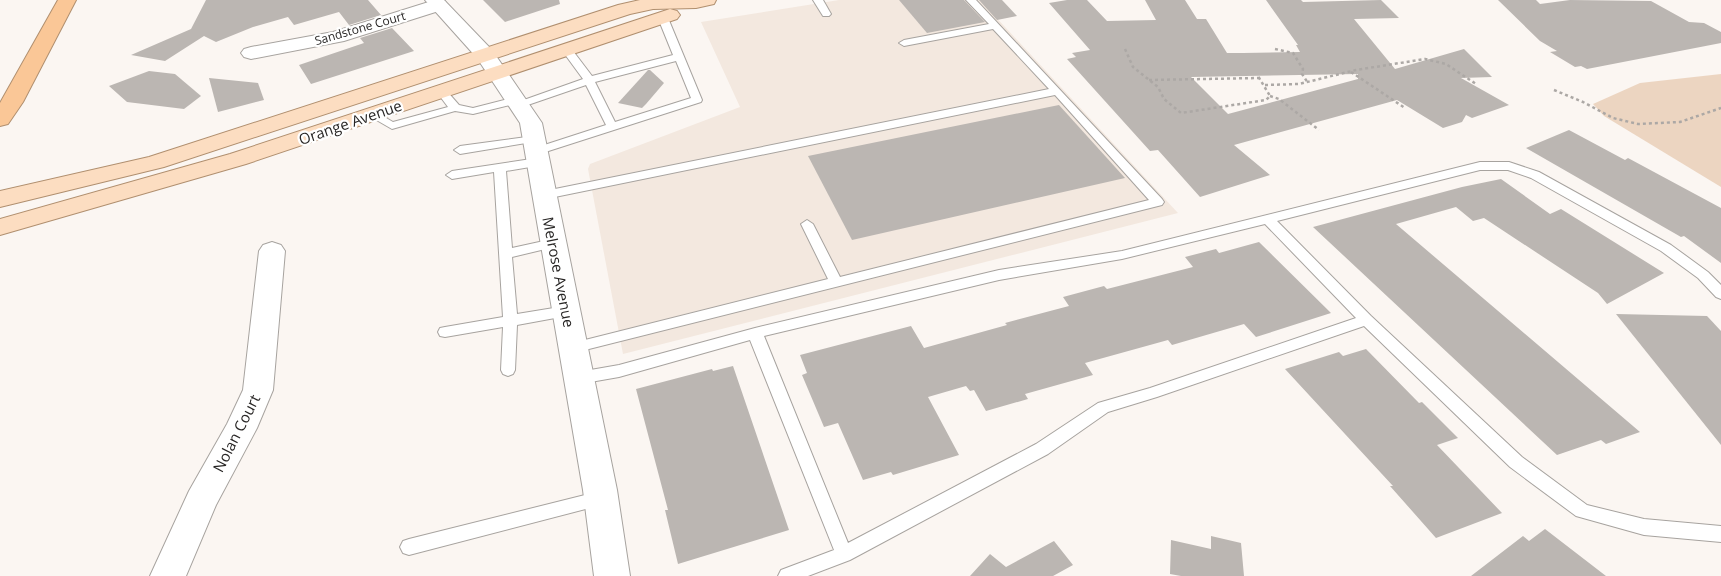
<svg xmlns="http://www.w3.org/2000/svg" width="1721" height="576" font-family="'Open Sans',sans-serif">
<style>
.built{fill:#f3e8df}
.green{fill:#ecd5c1}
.building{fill:#bbb6b2;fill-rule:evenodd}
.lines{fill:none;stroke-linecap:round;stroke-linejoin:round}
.lane-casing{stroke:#a7a39f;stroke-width:2}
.street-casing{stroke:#a7a39f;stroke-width:2}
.secondary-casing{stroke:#a7a39f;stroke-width:2}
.primary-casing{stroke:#b08f6f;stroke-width:2}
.highway-casing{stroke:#b08f6f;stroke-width:2}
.path{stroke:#aca8a5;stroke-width:2.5;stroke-dasharray:3 3;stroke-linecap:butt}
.lane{fill:#fff;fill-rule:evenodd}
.street{fill:#fff;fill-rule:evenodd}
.secondary{fill:#fff;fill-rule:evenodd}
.primary{fill:#fcddc1;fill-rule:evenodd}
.highway{fill:#fac797;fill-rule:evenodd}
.labels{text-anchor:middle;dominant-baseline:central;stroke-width:4.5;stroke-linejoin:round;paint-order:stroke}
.far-street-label{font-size:12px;fill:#282625;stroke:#fff}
.street-label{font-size:15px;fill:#282625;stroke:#fff}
</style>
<rect width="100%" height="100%" fill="#fbf6f2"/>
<polygon class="built" points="839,0 980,0 1178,213 623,354 588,169 590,164 740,107 701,22"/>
<polygon class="green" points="1721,74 1721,187 1604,116 1593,104 1640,83"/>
<g class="building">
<polygon points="206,0 368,0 381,15 349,25 339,12 294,25 288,17 253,27 216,42 204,36 165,61 131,55 191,29"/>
<polygon points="483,0 559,0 560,4 505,22"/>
<polygon points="899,0 964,0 985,22 927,33"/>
<polygon points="979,0 1002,0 1017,16 997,20"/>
<path d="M1067,0h20l20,21 49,-1 -11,-20h40l12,19h9l21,34h16l57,-1 -4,-7h2l-32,-45h35l2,2 78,-2 18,18 -45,1 41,50 69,-20 28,28 -31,1 48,27 -37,13 -6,-3 -4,7 -19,6 -46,-28 -163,45 36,30 -70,22 -42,-47 -8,1 -83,-92 9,-2 -4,-4 18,-3 -41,-47zM1358,74v5l-130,35 -37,-37z"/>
<polygon points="1498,0 1536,0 1540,4 1570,0 1651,1 1689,22 1704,23 1721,32 1721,43 1587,69 1581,66 1575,67 1550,52 1557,51 1540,41"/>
<polygon points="392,28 414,51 311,84 299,65 364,43 360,38"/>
<polygon points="648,70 650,70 664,83 646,104 642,108 618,103"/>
<polygon points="149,71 175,74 201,96 184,109 127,102 109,86"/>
<polygon points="209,78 258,83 264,100 218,112"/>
<polygon points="1059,105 1125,178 852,240 808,156"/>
<polygon points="1569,130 1625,160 1628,158 1721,208 1721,263 1684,236 1681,237 1526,148"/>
<polygon points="1501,179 1550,214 1561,209 1664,273 1607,304 1598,293 1484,218 1473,221 1456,207 1396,224 1640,432 1606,444 1601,440 1557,455 1313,227 1462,187"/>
<polygon points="1259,242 1331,313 1256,337 1244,324 1172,345 1168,340 1085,363 1093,375 1025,394 1028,399 986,411 974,390 970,391 966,386 928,397 959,455 893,475 891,472 863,480 838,423 824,427 802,375 807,373 800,355 911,326 924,348 1007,325 1005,323 1069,306 1063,297 1104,286 1107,289 1193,267 1185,257 1216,249 1219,253"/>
<polygon points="1616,314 1707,316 1721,331 1721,445"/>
<polygon points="1366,349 1419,403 1422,402 1458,438 1437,445 1502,513 1436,538 1390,486 1393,486 1285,369 1339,352 1343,356"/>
<polygon points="733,366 789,530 678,564 665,510 668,510 636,389 712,369 713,371"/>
<polygon points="1545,529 1606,576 1471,576 1523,536 1529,541"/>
<polygon points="1211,536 1241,543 1244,576 1181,576 1170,574 1171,540 1211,549"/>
<polygon points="1054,541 1073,565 1053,576 970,576 990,554 1006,567"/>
</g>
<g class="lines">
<defs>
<g id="lane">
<polygon points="813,0 823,0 831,14 829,16 823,16"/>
<polygon points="966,0 976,0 1162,199 1164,202 1162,205 573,353 568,352 566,348 568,344 573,343 828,279 801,224 807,220 813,224 840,277 1149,200 1055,95 545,199 539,195 545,191 1049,89 993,29 904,46 899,43 904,40 989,24"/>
<path d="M663,15l5,3 34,82 -1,2 -165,53 -6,-4 2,-2 74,-24 -20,-40 -67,23 -4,-1 -1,-3 -41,10 -18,-3 -63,18 -26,-15 2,-2h8l17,10 55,-15 -12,-16 5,-3 4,1 14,16 14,3 43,-11 4,1 1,3 62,-22 -22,-30 5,-3 4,1 22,29 81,-21 -15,-37zM676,61l15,37 -76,24 -20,-40z"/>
<polygon points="534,136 540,139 538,141 460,154 454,150 460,146"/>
<polygon points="538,158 544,162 542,165 506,171 512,248 553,239 560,243 558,246 512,257 517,314 566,306 571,307 573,311 571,315 566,316 517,325 515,370 513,374 508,376 503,374 501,370 503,327 445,337 440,336 438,332 440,328 445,327 503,317 494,172 452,179 446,175 452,171"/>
<path d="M1480,162h29l30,10 132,73 37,27 13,13v14l-5,-2 -18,-19 -37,-27 -130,-73 -23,-8h-28l-203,51 94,95 151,141 65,48 57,14 77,7v16l-77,-7 -68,-19 -66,-49 -146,-141 -207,71 -49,15 -60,42 -198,106 -42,16h-30l3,-6 53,-20 -84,-210 -131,37 -40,7 -5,-2 -3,-4 3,-4 5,-2 40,-7 136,-37 244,-58 123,-19zM1265,224l91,94 -206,70 -52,15 -62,41 -188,99 -84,-207 235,-56 123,-21z"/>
<polygon points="601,491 607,493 609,498 607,503 601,505 409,555 403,553 400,547 403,541 409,539"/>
</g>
<g id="street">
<polygon points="435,0 445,1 447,5 445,9 344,41 251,59 244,57 241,53 244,49 251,47 333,32"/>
<polygon points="272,242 281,245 285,251 273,390 257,428 216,505 186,576 150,576 189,491 227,424 243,390 259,251 263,245"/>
</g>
<polygon id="secondary" points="425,0 444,0 492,50 542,123 617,490 630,576 594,576 583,490 520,123 477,58"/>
<g id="primary">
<polygon points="640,0 716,0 714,4 696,8 653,9 630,14 164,167 0,207 0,191 149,157 618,5"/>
<polygon points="670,9 677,11 680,15 677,19 246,164 0,235 0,219 230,154"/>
</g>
<polygon id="highway" points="58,0 76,0 23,102 8,124 0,126 0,103"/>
</defs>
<use href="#lane" class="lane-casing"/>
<use href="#street" class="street-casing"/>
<use href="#secondary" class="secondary-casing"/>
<use href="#primary" class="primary-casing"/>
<use href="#highway" class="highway-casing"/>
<g class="path">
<polyline points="1125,49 1133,67 1158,87 1164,99 1181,113 1266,100 1270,96 1258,76"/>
<polyline points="1275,49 1293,53 1303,69 1302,74 1308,83"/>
<polyline points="1351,72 1405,108"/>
<polyline points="1149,80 1259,78"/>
<polyline points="1265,85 1299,84 1356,70 1425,59 1446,64 1476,84"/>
<polyline points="1554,90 1583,102 1613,118 1638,124 1680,122 1721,108"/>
<polyline points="1270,96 1279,99 1319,130"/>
</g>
<use href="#lane" class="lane"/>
<use href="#street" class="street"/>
<use href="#secondary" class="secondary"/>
<use href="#primary" class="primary"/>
<use href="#highway" class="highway"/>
</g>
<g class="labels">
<g class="far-street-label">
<text transform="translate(360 28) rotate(-16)">Sandstone Court</text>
</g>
<g class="street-label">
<text transform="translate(350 122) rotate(-19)">Orange Avenue</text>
<text transform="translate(559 272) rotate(79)">Melrose Avenue</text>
<text transform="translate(236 433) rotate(-63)">Nolan Court</text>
</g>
</g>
</svg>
